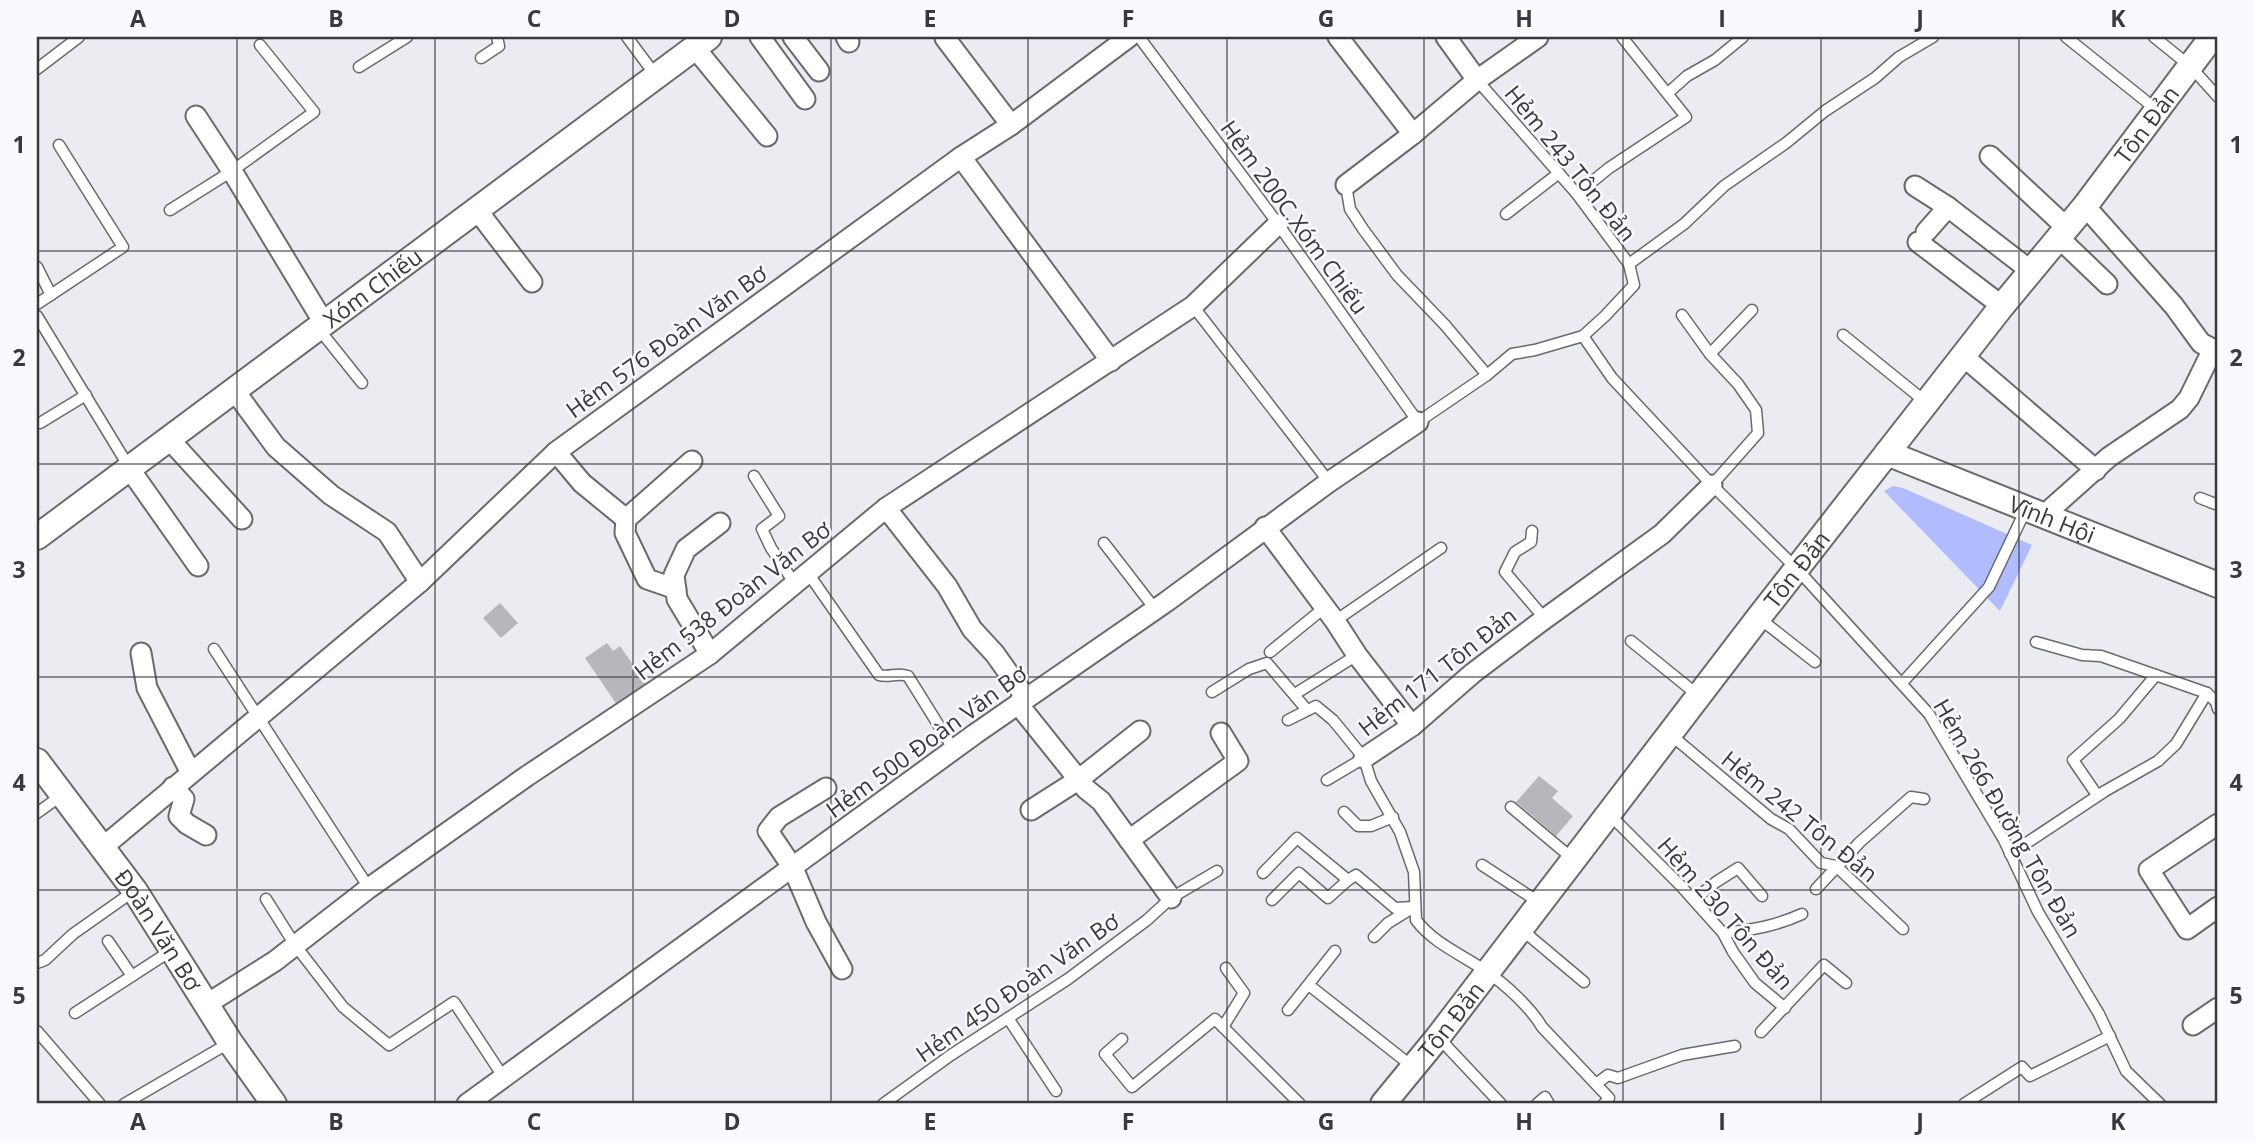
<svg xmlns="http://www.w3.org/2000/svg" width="2255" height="1141" font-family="'Open Sans',sans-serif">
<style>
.green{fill:#b0bcfd}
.building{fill:#b6b7bc}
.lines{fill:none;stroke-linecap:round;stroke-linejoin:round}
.service-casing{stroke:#696a6e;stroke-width:13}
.minor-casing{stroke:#696a6e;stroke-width:23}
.tertiary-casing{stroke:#696a6e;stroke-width:28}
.service{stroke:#fff;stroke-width:10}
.minor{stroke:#fff;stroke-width:19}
.tertiary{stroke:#fff;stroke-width:24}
.grid{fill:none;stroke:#3a3a3c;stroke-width:2;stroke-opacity:0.55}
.labels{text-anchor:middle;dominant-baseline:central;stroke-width:5;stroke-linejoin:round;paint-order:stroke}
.street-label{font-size:23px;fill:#3a3a3c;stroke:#f8fafe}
.neatline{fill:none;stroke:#3a3a3c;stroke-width:2.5}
.grid-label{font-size:23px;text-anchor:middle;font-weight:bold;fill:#3a3a3c}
</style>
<rect width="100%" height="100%" fill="#ebecf1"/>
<polygon class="green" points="1893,486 1903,488 2032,545 2000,611 1884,491"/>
<g class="building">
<polygon points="500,603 518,623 501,638 483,618"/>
<polygon points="607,643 613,651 620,646 652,692 622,712 585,658"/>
<polygon points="1539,776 1558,791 1552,798 1573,816 1556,836 1516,802"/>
</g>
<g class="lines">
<defs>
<g id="service">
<polyline points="627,37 656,76"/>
<polyline points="1139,37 1278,224 1418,422 1487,375 1512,354 1535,350 1583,336 1612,378 1712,485 1797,569 1929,714 2004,840 2038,912 2099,1014 2126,1071 2160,1104"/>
<polyline points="2066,37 2157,110"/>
<polyline points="2154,37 2190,66 2218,97"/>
<polyline points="481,58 499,46 497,37"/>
<polyline points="359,67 407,37"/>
<polyline points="37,69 79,37"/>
<polyline points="1477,80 1577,194 1629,264 1634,285 1605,316 1583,336"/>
<polyline points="1668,93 1687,76 1715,60 1743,37"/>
<polyline points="1346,185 1350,209 1363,229 1397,275 1445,325 1487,375"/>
<polyline points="1577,194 1609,168 1686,117 1622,37"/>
<polyline points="170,210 232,171 314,112 260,45"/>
<polyline points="1506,214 1559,173"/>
<polyline points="1629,264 1684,224 1724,186 1786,143 1825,111 1875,78 1899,57 1933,37"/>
<polyline points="37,267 51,295"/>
<polyline points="37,304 123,247 59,145"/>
<polyline points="1193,306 1329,482"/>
<polyline points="1682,315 1710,354 1738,384 1756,410 1758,433 1712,485"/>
<polyline points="37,316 129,467"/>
<polyline points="318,328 362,383"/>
<polyline points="1843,335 1927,403"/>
<polyline points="1710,354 1752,310"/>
<polyline points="37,423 40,423 86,395"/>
<polyline points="754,476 779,516 762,529 771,548 795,584"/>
<polyline points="2200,498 2218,505"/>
<polyline points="1532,531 1531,542 1515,552 1505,572 1545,619"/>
<polyline points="1104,543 1155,609"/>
<path d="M808,573l71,102c10,3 18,-3 29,1l46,74"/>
<polyline points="1759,618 1815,662"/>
<polyline points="1335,621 1441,548"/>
<polyline points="1631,641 1699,696"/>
<polyline points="2036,642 2082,655 2101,656 2207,693 2216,702 2218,709"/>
<polyline points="214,649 369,888"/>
<polyline points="1270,652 1324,608"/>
<polyline points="1902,683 1989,587 2026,509"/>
<polyline points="1212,692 1249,669 1267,663 1307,710"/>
<polyline points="1295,694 1357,655"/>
<path d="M1288,720l28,-14 17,14 31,38 7,23 29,51 14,40 2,48c18,24 47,35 71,52 18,12 44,36 55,55l67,71 -5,6"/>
<polyline points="1671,735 1771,819 1789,829 1821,863 1836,866 1903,929"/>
<polyline points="1327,780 1364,758"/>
<polyline points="2097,795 2073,760 2119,719 2156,675"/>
<polyline points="1511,807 1573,859"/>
<polyline points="1344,812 1358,826 1371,826 1393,817"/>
<polyline points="37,813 62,795"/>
<polyline points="1610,815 1680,885 1723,933 1733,952 1755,983 1785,1008"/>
<polyline points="2010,854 2105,791 2158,761 2176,744 2207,693"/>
<polyline points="1482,865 1540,903"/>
<polyline points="1263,873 1297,838 1348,880 1356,875 1395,908 1414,907"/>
<polyline points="1816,889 1860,842 1911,797 1924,799"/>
<polyline points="266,899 295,945 343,1007 389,1045 454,1002 504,1078"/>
<polyline points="1272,900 1299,873 1328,898 1348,880"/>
<polyline points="1694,900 1716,882 1738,868 1762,896"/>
<polyline points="1521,929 1584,982"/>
<path d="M1723,933c29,-3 53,-7 79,-19"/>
<polyline points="1374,937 1388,923 1414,907"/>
<polyline points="108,941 132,976"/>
<polyline points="37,963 45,960 73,934 134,891"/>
<polyline points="1310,986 1413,1067"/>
<polyline points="1288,1010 1335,951"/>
<polyline points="75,1013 172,950"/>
<polyline points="1008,1018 1056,1091"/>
<polyline points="1223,1027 1244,993 1226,968"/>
<polyline points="37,1031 100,1104"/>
<polyline points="1761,1032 1824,965 1846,983"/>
<polyline points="1438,1037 1501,1104"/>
<polyline points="1122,1039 1105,1054 1132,1087 1215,1019 1300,1104"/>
<polyline points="1596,1084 1608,1075 1618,1078 1682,1055 1735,1046"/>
<polyline points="124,1104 229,1043"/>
<polyline points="883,1104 951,1055 1068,979 1147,920 1171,898 1217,871"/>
<polyline points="1537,1104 1545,1097 1549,1104"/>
<polyline points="1964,1104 2022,1067 2030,1076 2110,1036"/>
</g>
<g id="minor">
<polyline points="760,37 805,99"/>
<polyline points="793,37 819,71"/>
<polyline points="846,37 849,42"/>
<polyline points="1338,37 1413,134"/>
<polyline points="1446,37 1477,80"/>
<polyline points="945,38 1011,125"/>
<polyline points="695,48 767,136"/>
<polyline points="196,116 232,171 324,323"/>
<polyline points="1990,156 2067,228"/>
<polyline points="961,157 1111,361"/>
<polyline points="1346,185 1413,134 1477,80 1538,37"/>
<polyline points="1915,186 1948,207"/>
<polyline points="2085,206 2174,306 2201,343 2218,352"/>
<polyline points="477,210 532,282"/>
<polyline points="1926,232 1948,207 2031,271"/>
<polyline points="2059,238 2107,284"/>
<polyline points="1918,242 2002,306"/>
<polyline points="1963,356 2096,470"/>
<polyline points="234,390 276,447 331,495 387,532 420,582"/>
<polyline points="169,439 242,519"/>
<polyline points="556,452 582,483 626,519 692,461"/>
<polyline points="129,468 198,566"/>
<polyline points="886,508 947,586 972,629 995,654 1026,698"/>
<polyline points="2044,515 2109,457 2180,409 2189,398 2213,349"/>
<polyline points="626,519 625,533 647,579 676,589"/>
<polyline points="1265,527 1335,621 1357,655 1412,726"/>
<polyline points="141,653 147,688 191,773"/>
<polyline points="710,654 677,599 674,575 686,549 720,523"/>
<polyline points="1018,704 1086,789 1101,801 1171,898"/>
<polyline points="1364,758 1412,726 1473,673 1539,623 1662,534 1712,485"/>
<polyline points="173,787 184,799 179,816 187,824 206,835"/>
<polyline points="826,788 779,817 768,831 793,868 816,922 842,969"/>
<polyline points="1031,810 1078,780 1140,731"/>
<polyline points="2218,824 2149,870 2187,929 2218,907"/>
<polyline points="1129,840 1238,761 1221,733"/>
<polyline points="103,847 420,582 556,452 961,157 1011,125 1129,37"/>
<polyline points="207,1004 275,961 369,888 527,776 710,654 886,508 1193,306 1278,224"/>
<polyline points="2193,1025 2218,1008"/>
<polyline points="467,1104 975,734 1166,602 1329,482 1418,422"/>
</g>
<g id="tertiary">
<path id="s1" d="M1887,453l331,132"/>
<path id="s2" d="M37,537l672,-500"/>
<path id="s3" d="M37,761l98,130 95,151 44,62"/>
<path id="s4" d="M1383,1104l55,-67 321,-420 243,-311 83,-100 127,-169"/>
</g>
</defs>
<use href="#service" class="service-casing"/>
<use href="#minor" class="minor-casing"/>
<use href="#tertiary" class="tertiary-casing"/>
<use href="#service" class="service"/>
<use href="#minor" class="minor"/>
<use href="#tertiary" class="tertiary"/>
</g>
<path class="grid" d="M237,37v1067M435,37v1067M633,37v1067M831,37v1067M1028,37v1067M1227,37v1067M1424,37v1067M1623,37v1067M1821,37v1067M2019,37v1067M37,251h2181M37,464h2181M37,677h2181M37,890h2181"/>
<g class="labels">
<g class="street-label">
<text stroke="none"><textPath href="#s4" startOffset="1242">Tôn Đản</textPath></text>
<text transform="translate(1571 163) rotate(51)">Hẻm 243 Tôn Đản</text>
<text transform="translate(1295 217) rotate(54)">Hẻm 200C Xóm Chiếu</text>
<text stroke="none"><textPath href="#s2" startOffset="418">Xóm Chiếu</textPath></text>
<text transform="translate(666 341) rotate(-36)">Hẻm 576 Đoàn Văn Bơ</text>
<text stroke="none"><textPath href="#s1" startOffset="178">Vĩnh Hội</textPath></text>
<text stroke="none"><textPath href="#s4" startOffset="676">Tôn Đản</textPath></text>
<text transform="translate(732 600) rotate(-38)">Hẻm 538 Đoàn Văn Bơ</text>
<text transform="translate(1437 671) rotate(-38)">Hẻm 171 Tôn Đản</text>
<text transform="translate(926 741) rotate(-36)">Hẻm 500 Đoàn Văn Bơ</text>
<text transform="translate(1800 816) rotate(39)">Hẻm 242 Tôn Đản</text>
<text transform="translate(2008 818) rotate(60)">Hẻm 266 Đường Tôn Đản</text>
<text transform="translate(1726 913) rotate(49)">Hẻm 230 Tôn Đản</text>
<text stroke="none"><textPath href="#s3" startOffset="208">Đoàn Văn Bơ</textPath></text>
<text transform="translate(1017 987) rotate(-35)">Hẻm 450 Đoàn Văn Bơ</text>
<text stroke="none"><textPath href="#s4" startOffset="108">Tôn Đản</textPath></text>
</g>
</g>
<rect width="2255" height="1141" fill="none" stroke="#f8fafe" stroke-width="77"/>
<rect x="38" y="38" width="2178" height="1064" class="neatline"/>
<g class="grid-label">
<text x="138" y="27">A</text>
<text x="336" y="27">B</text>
<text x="534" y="27">C</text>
<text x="732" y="27">D</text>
<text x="930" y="27">E</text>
<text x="1128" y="27">F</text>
<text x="1326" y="27">G</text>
<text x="1524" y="27">H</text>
<text x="1722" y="27">I</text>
<text x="1920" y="27">J</text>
<text x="2118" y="27">K</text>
<text x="19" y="153">1</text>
<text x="2236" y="153">1</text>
<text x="19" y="366">2</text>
<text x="2236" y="366">2</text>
<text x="19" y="578">3</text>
<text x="2236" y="578">3</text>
<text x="19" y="791">4</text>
<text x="2236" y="791">4</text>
<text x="19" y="1004">5</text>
<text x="2236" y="1004">5</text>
<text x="138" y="1130">A</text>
<text x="336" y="1130">B</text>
<text x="534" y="1130">C</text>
<text x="732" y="1130">D</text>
<text x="930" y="1130">E</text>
<text x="1128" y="1130">F</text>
<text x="1326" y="1130">G</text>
<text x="1524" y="1130">H</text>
<text x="1722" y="1130">I</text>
<text x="1920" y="1130">J</text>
<text x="2118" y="1130">K</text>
</g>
</svg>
